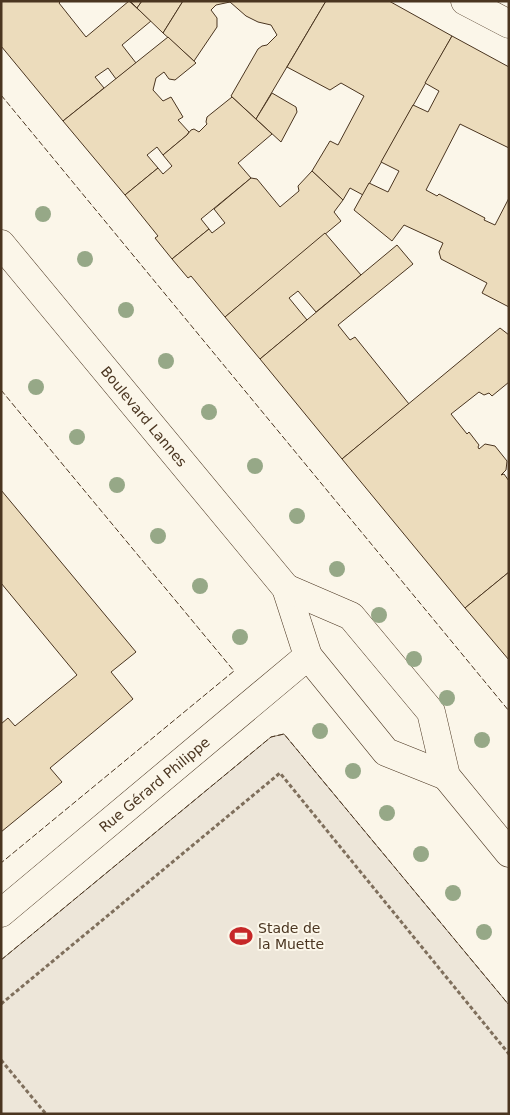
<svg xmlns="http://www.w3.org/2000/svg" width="510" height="1115" font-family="'DejaVu Sans',sans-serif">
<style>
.green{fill:#ede6d9;stroke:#887966}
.building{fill:#ecdcbc;stroke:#4a3520}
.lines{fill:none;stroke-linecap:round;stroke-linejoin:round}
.street-casing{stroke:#4a3520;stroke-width:29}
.secondary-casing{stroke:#4a3520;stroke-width:29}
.primary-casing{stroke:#4a3520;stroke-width:29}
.path{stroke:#7f6f5c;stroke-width:3;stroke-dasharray:4 2.5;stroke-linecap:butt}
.street{stroke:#fbf6e9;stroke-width:28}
.secondary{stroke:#fbf6e9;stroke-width:28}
.primary{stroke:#fbf6e9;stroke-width:28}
.fence{stroke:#4a3520;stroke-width:1;stroke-dasharray:6 2.5;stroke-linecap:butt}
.tree{fill:#96a887}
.labels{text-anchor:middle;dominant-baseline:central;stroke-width:4;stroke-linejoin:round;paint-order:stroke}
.street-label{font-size:14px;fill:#4a3520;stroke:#fbf6e9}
.poi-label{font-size:14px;fill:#4a3520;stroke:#fbf6e9;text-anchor:start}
</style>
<rect width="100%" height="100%" fill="#fbf6e9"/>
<polygon class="green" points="284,734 509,1005 509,1114 1,1114 1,960 271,737"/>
<g class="building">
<polygon points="1,1 61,1 59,3 86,37 129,1 151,21 122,45 136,63 116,79 108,68 95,77 104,88 63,121 1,46"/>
<polygon points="130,1 142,1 137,8"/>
<polygon points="142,1 183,1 163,33 137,8"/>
<polygon points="183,1 326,1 256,119 231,96 258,49 262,46 267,45 277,35 271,25 258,22 246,16 230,2 216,5 211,10 217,18 217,27 194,61 163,33"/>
<polygon points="326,1 389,1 452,36 363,195 350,188 343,200 312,171 330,141 338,145 364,96 341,83 330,90 287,67"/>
<polygon points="452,36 509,67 509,148 460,124 426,190 437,196 439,194 485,218 484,220 495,225 509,198 509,307 482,293 487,283 441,259 439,252 443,243 404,225 392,241 354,210 369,183 388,192 399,171 381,162 413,105 428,112 439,91 425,83"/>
<polygon points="168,37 196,63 175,80 169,79 164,72 156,78 153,90 163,101 171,97 183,117 178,120 189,132 187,135 163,155 157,147 147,155 158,168 125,195 63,121"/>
<polygon points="272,93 296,107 297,112 281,142 256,119"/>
<polygon points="232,97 272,134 238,163 251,178 201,219 209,229 172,259 155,238 158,236 125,195 158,168 163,174 172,166 163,155 187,135 191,130 194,129 199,132 207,124 206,122 207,117"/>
<polygon points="312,171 343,200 334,212 341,221 225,317 191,276 188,278 172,259 209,229 212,233 225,223 214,209 251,178 257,179 280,207 299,191 298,186"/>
<polygon points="325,233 361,275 316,312 298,291 289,298 307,320 260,359 225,317"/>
<polygon points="397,245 413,264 338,325 350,340 355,337 409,404 342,459 260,359"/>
<polygon points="500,328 509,335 509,382 492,396 489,393 484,395 479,392 451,414 467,434 469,432 479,445 478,447 479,449 485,444 495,446 507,461 506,470 501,475 504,474 509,481 509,572 465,608 342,459"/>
<polygon points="1,490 136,652 111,672 133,699 50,768 62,782 1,832 1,724 8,718 15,726 77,675 1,583"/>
<polygon points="509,572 509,660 465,608"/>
</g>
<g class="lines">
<defs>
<g id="street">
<path id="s1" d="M1,913l307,-257"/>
</g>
<polyline id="secondary" points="465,1 509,24"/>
<g id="primary">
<path id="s2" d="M1,244l285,344 22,68 78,96 60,24"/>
<polyline points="286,588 351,616 431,712 446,776 509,853"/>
</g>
</defs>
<use href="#street" class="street-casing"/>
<use href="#secondary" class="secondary-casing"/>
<use href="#primary" class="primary-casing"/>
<g class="path">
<polyline points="1,1004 280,773 509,1054"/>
<polyline points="1,1060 46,1114"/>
</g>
<use href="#street" class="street"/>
<use href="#secondary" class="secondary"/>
<use href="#primary" class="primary"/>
<g class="fence">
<polyline points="1,95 509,711"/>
<polyline points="1,390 234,671 1,863"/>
<polyline points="1,960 271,737 284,734 509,1005"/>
</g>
</g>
<g class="tree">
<circle cx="43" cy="214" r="8"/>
<circle cx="85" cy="259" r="8"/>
<circle cx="126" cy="310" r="8"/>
<circle cx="166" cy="361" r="8"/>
<circle cx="36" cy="387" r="8"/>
<circle cx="209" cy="412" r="8"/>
<circle cx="77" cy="437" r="8"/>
<circle cx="255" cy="466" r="8"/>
<circle cx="117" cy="485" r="8"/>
<circle cx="297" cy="516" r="8"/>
<circle cx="158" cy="536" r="8"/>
<circle cx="337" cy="569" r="8"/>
<circle cx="200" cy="586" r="8"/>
<circle cx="379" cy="615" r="8"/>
<circle cx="240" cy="637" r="8"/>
<circle cx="414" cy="659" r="8"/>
<circle cx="447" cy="698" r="8"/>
<circle cx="320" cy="731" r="8"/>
<circle cx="482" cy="740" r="8"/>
<circle cx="353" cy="771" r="8"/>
<circle cx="387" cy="813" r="8"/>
<circle cx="421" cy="854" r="8"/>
<circle cx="453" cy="893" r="8"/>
<circle cx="484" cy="932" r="8"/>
</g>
<defs>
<symbol id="stadium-bare" viewBox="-9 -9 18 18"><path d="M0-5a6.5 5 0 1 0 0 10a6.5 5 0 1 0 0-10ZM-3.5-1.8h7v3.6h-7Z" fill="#c62828" stroke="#fbf6e9" stroke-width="2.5" paint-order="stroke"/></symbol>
</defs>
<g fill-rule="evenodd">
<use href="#stadium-bare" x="225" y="920" width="32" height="32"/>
</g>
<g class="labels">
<g class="street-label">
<text stroke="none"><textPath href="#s2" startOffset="224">Boulevard Lannes</textPath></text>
<text stroke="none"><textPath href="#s1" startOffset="200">Rue Gérard Philippe</textPath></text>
</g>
<g class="poi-label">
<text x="258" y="928">Stade de<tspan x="258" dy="16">la Muette</tspan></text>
</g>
</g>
<rect width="510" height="1115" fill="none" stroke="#4a3520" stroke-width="5"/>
</svg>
